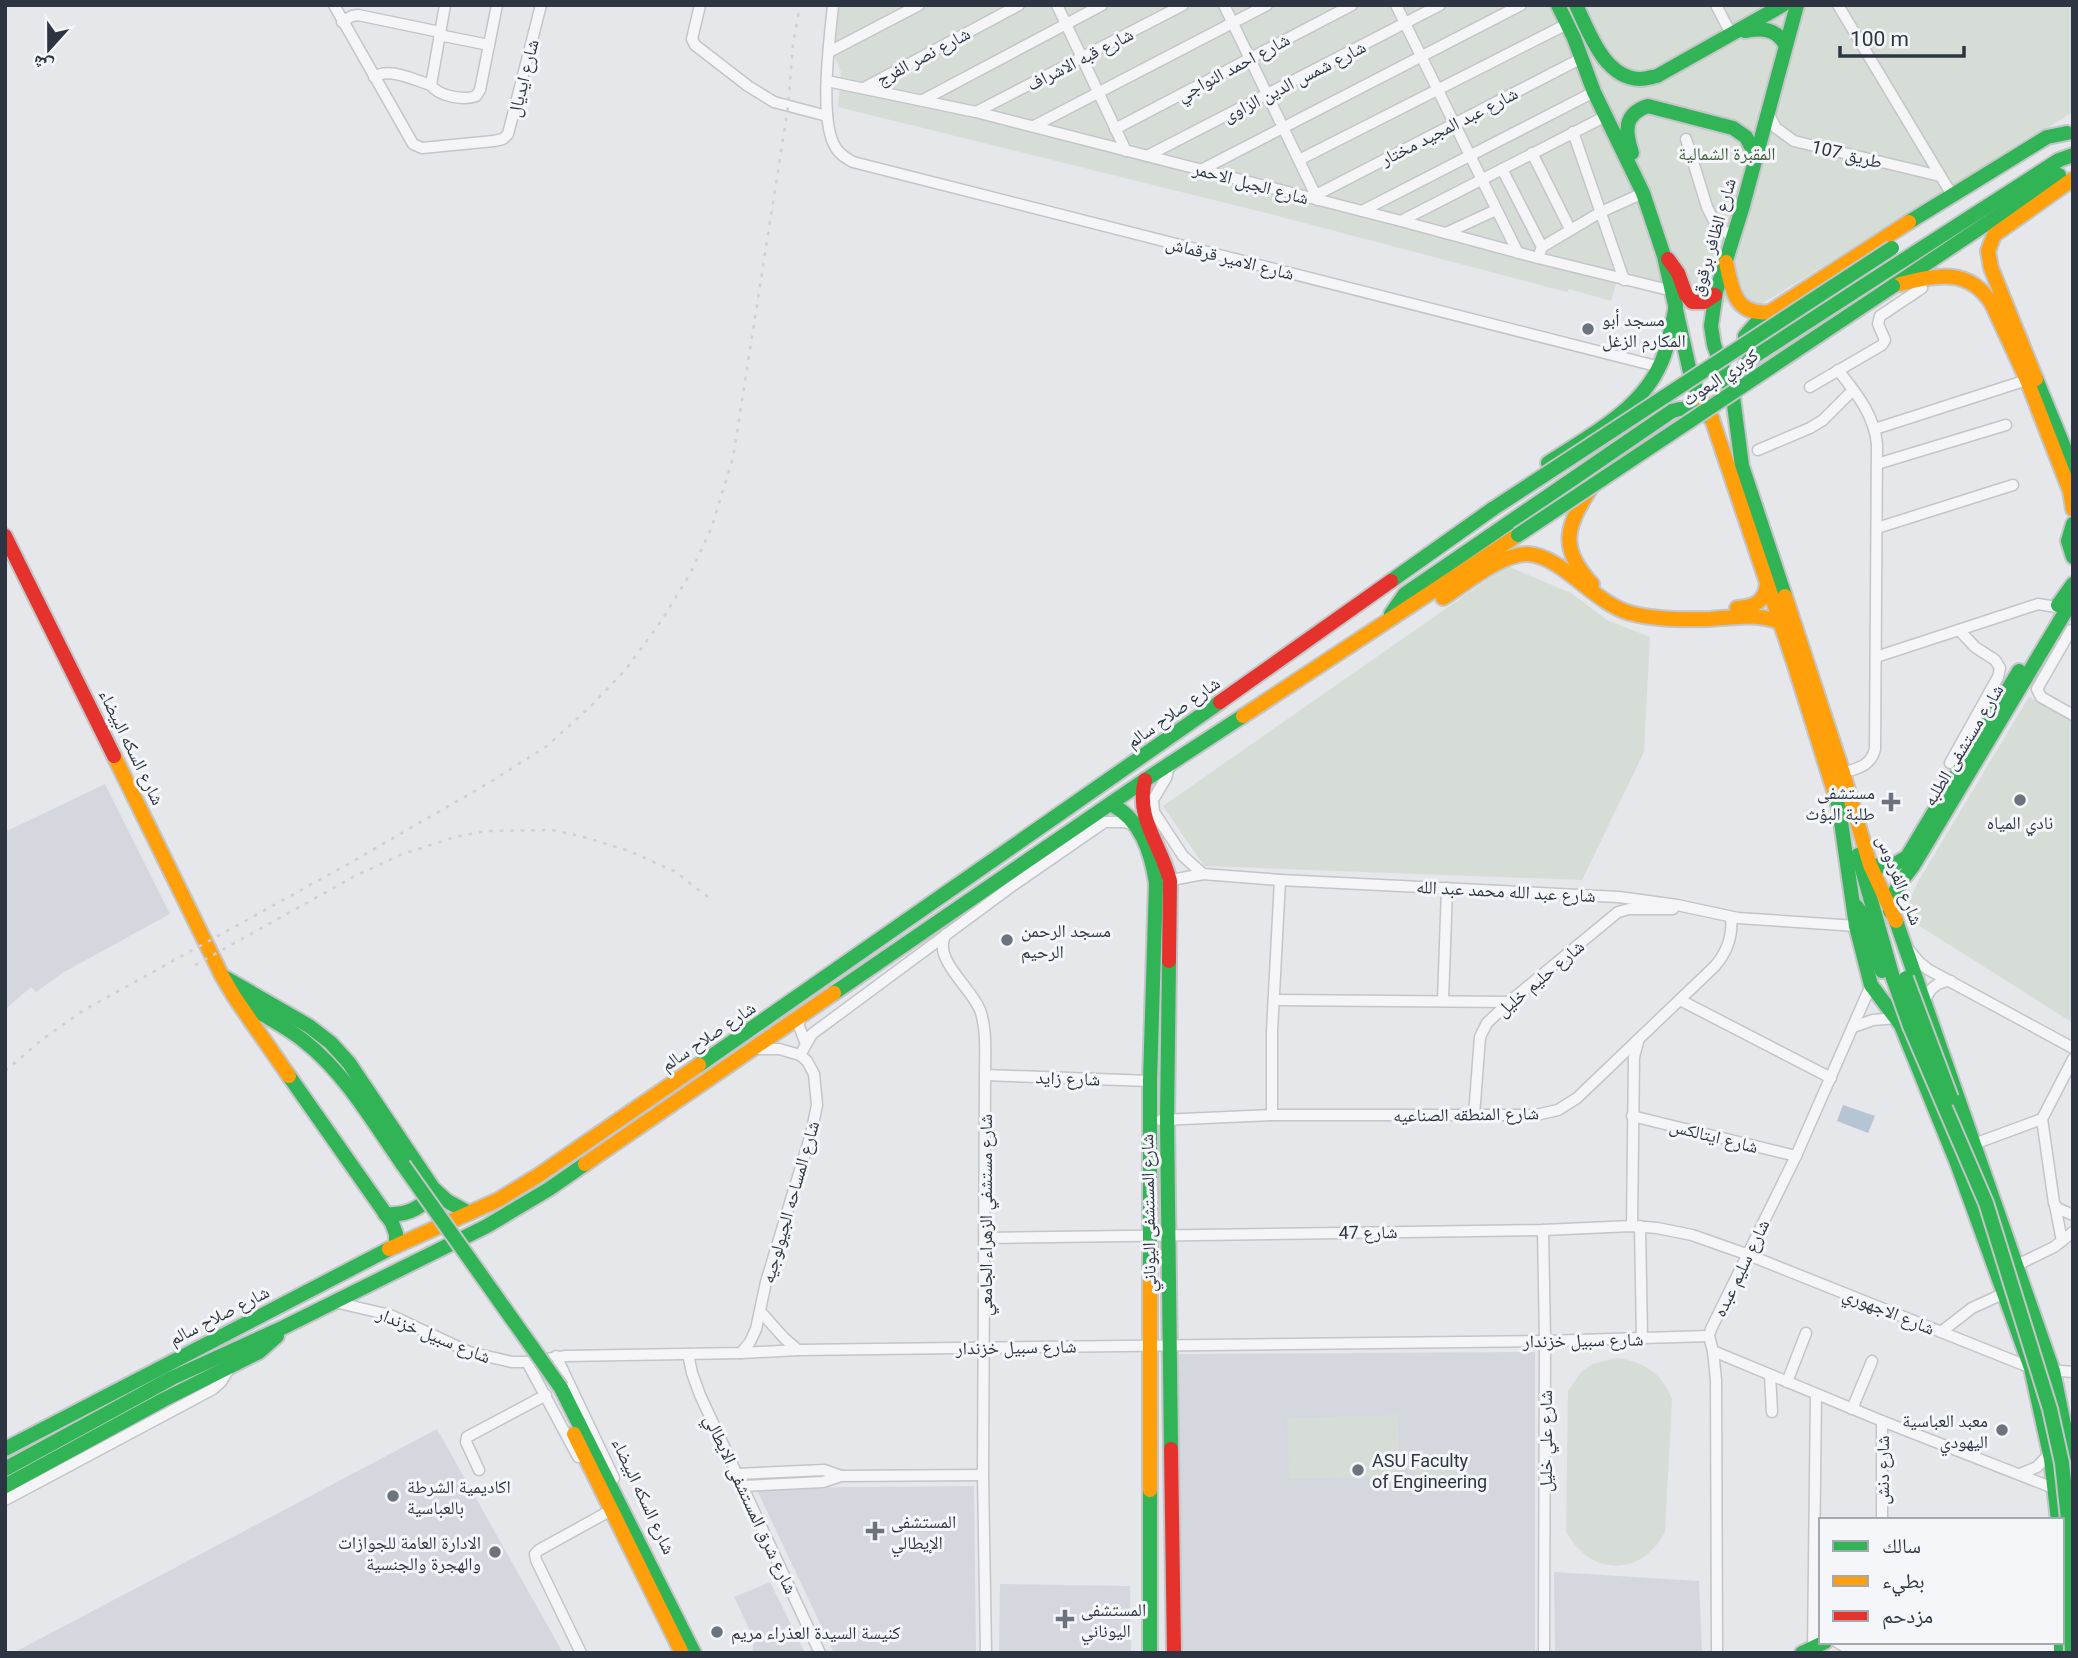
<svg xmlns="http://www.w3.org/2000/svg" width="2078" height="1658" font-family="Roboto,'Noto Naskh Arabic',sans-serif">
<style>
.built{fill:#d4d7dd}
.green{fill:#d6ddd6}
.water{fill:#b6c5d3}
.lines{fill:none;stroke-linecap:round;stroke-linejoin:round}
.street-casing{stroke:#c3c5c8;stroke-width:13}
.fast-casing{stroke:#c3c5c8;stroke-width:18}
.slow-casing{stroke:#c3c5c8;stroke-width:18}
.jam-casing{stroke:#c3c5c8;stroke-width:18}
.street{stroke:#f5f5f7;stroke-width:10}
.fast{stroke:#30b455;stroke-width:14}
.slow{stroke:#ff9f0a;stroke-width:14}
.jam{stroke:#e5322d;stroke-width:14}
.rail{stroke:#ced0d2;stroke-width:2.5;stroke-dasharray:3.5 7;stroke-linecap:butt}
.fast-bridge-casing{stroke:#c3c5c8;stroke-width:18;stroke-linecap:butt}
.fast-bridge{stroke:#30b455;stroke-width:14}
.poi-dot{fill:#6d737d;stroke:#f4f6f9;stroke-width:2.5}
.labels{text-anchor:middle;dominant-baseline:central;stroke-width:6;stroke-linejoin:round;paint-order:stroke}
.street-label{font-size:18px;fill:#2d3543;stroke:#f4f6f9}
.park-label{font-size:18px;fill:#425e3b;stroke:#f4f6f9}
.poi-label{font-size:18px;fill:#2d3543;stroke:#f4f6f9;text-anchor:start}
</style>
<rect width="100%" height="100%" fill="#e5e7ea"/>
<g class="built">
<polygon points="105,784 170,914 64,972 36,992 31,987 10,1005 5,1011 5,832"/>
<polygon points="1535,1352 1535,1653 1180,1653 1179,1354"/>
<polygon points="437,1429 563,1653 13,1653 182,1564"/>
<polygon points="974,1486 976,1653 834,1653 756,1488"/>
<polygon points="1554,1572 1699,1581 1702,1653 1555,1653"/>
<polygon points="770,1582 805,1653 752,1653 754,1639 734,1597"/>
<polygon points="1000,1584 1130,1586 1131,1653 999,1653"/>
</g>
<g class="green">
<path d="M839,5h1234v107l-329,203c-8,-1 -12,-4 -16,-12l-111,-23 -6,21 -42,-12 -2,3 -297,-78 -432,-107 3,-35 -7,-17z"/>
<polygon points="1507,566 1571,593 1607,620 1650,637 1644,752 1582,880 1204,866 1163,806"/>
<polygon points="2029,697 2073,721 2073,1023 1902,915 1919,880"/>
<path d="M1616,1358c28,3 46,16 56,41l-7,133c-24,45 -75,45 -99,-1l2,-140 14,-20 11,-7z"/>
<polygon points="1398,1415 1400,1477 1289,1479 1287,1418"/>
<polygon points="1415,1454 1462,1454 1462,1478 1415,1479"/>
</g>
<polygon class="water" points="1843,1105 1875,1116 1868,1133 1837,1121"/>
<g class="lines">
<defs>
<g id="street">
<polyline points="334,5 413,144 422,148 494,141 503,139 508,134 541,5"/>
<path d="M445,5l-14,80c7,11 33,16 45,11l4,-6 17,-85"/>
<polyline points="700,5 692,39 695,45 748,86 774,102 827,116"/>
<path d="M833,5c-3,33 -15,116 3,143 4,7 10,10 17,14l807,205"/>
<polyline points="1057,5 1126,151"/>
<polyline points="1224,5 1318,200"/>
<polyline points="1396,5 1518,253"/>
<polyline points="1716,5 1731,34"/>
<polyline points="1838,5 1952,195"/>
<polyline points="342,22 352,16 358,15 440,32"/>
<polyline points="439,35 489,45"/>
<polyline points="829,52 919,5"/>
<path d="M374,77c16,-10 40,3 57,8"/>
<polyline points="827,81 976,112 1401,221 1538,258 1673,291"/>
<polyline points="864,88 1019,5"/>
<polyline points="923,100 1102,5"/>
<polyline points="1767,111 1776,128 1794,141 1940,176"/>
<polyline points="976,112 1183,5"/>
<polyline points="1034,126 1267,5"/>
<polyline points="1115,129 1352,5"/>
<polyline points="1573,132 1624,280"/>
<polyline points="1686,139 1707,207 1716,225 1734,238"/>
<polyline points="1532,153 1570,229"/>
<polyline points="1147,156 1440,5"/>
<polyline points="1299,160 1567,24"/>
<polyline points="1502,169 1542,247"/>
<polyline points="1201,170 1521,5"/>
<polyline points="1316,195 1582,58"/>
<polyline points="1362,211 1594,92"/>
<polyline points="1401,221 1606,116"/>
<polyline points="1446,233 1496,210"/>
<polyline points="1538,258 1542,247 1601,212 1643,193"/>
<path d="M1838,370c18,23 36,44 39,74l-2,305c-4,17 -17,19 -32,24"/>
<polyline points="1810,387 1882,345 1885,340 1878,324 1880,316 1922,288"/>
<polyline points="1875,429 2027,380"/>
<polyline points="1758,450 1810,428 1823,420 1853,390"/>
<polyline points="1877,464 2006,425"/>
<polyline points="1877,528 2013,485"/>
<polyline points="2071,630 2037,689 2041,697 2073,715"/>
<polyline points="1876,657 2032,606 2038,604 2056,607"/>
<polyline points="1950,763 1998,677 2000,668 1995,660 1975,647 1959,630"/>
<polyline points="1170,764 1166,778 1153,800 1154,812 1183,856 1203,874"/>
<polyline points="1156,883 1203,874 1280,880 1619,897 1677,905 1738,918 1856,926"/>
<path d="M946,934c-15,24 25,53 34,76 7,19 5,44 5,65l-2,400 3,178"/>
<polyline points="1909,950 1919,962 1929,970 2073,1048"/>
<polyline points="1275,1000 1509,1002"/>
<polyline points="1680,1000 1831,1078"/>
<polyline points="1443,1001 1447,888"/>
<path d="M1925,1002c3,-13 13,-21 26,-21"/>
<polyline points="800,1015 799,1026 806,1044"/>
<polyline points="1853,1027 1873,1020 1897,1018"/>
<polyline points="800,1055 812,1034 1012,886 1105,822 1124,822 1137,826"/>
<polyline points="985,1075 1150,1081"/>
<polyline points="1272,1115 1272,1031 1280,880"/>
<polyline points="1474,1115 1480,1037 1487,1023 1509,1002 1618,912 1629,909 1673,909"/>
<polyline points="1632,1116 1796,1156"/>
<polyline points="2042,1119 2054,1203 2057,1208 2073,1215"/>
<polyline points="2042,1119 2073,1059"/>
<path d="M1161,1120l111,-5h264l22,-5 19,-12 138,-132c12,-14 18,-30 16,-49"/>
<polyline points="1974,1144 2042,1119"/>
<polyline points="2055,1205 2062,1241"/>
<polyline points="1632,1226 1634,1057 1638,1042"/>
<polyline points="1640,1226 1642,1339"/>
<polyline points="1543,1230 1545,1341 1544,1653"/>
<polyline points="986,1238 1543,1230 1632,1226 1657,1228 1692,1235 1746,1254 2034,1369"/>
<polyline points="2017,1265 2054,1247 2073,1232"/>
<polyline points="339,1303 390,1315 469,1352 512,1362 527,1362 566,1356 741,1353 798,1350 1545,1341 1709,1336"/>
<polyline points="760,1311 784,1338 798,1350"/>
<polyline points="1941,1332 1972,1308 2005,1293"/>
<polyline points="1713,1351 1882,1421 2056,1489"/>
<polyline points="741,1353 750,1342 756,1329 766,1282 811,1134 817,1105 814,1074 807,1061 800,1055 779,1049 758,1049"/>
<polyline points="688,1354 692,1373 700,1395 820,1653"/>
<polyline points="556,1356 614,1478"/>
<polyline points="527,1362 578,1457"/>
<polyline points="2049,1370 2073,1372"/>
<polyline points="1770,1375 1772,1412"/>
<polyline points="1787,1382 1806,1333"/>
<polyline points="1852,1409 1872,1361"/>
<polyline points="479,1470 466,1442 467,1437 546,1395"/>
<polyline points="736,1474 824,1470 841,1476"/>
<polyline points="2020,1474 2037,1467 2050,1453"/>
<polyline points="743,1486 823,1482 841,1476 983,1475"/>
<polyline points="5,1500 213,1389 221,1382 229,1369"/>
<polyline points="1882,1520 1882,1421"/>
<polyline points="1837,1642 1845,1647 1879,1646 1882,1652"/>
<polyline points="1880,1647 2061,1647"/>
<polyline points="1813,1652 1816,1394"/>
<polyline points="581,1653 536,1560 535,1554 539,1550 606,1513"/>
<polyline points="1717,1653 1716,1380 1713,1351 1709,1336 1711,1329 1796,1156 1871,985"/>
</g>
<g id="fast">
<polyline points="1558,5 1574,38 1594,92 1643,193 1664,256 1692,381 1702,399"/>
<path d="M1576,5c13,27 28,73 64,74 5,0 12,-2 17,-3l126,-71"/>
<path d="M1745,31c17,-3 30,-3 40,13"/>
<path d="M1632,153c-7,-21 -9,-39 16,-47l85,22 13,9 10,19"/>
<polyline points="1909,222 2047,137 2067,133"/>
<polyline points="1893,286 2059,175"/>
<polyline points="1749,352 1745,347 1745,336 1765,313"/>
<polyline points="2036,379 2073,469"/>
<path d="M1733,397c3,-18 8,-31 23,-42l303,-195 14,-5"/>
<path d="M1548,463c41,-27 92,-52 113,-100 8,-18 11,-38 15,-58"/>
<polyline points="2073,524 2068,541 2073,557"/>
<polyline points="1391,581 1494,508"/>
<polyline points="1785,596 1742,466 1733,397 1714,345 1711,326 1716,292 1742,209 1797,5"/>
<polyline points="2058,605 2073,584"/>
<path d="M1391,614l14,-20 267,-183c15,-5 28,-3 40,8"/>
<polyline points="1835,794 1839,808 1856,926 1871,985 1901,1025 1957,1163 2031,1368 2051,1459 2058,1520"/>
<path d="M1111,804c30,16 40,47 45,79l-6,198v189"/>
<polyline points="1858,855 1893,978"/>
<polyline points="1870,865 1890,867 1907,857 2019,671"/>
<polyline points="1856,906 1862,914 1882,971"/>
<path d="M1890,911c1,-19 12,-31 23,-45l160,-267"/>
<polyline points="1896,921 2053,1371 2073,1469"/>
<polyline points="1169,961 1167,1120 1171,1449"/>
<polyline points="224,977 309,1026 331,1043 349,1063 433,1188 447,1201 469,1213"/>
<polyline points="834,993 1145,780 1243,716"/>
<path d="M239,1001c22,13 45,24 65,40 42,33 69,81 99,124"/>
<polyline points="699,1065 1220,702"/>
<polyline points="289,1076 392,1223 396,1234 396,1246"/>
<path d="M385,1214c21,2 37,-5 49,-23"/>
<polyline points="561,1388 694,1653"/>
<polyline points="5,1449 389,1249"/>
<polyline points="5,1469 172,1378 282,1328 487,1226 549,1189 585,1164"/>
<polyline points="5,1486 163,1400 259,1352 277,1336"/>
<polyline points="1150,1490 1150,1653"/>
<polyline points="2061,1642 2061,1653"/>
<polyline points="1802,1653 1825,1642"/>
</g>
<g id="slow">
<path d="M1726,262c6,28 9,54 44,50l139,-90"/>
<path d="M1900,284c36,-9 69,-17 92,20l35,76 43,111 3,18"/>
<polyline points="2036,379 1991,268 1988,251 1994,235 2073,179"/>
<polyline points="1702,399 1712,419 1794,663 1835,794"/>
<path d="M1592,486c-25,39 -35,61 0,98"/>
<polyline points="1785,596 1843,773 1870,865 1896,921"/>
<path d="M1443,598c22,-14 59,-45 85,-44 34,2 66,49 102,59 26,7 54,7 81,6 24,-2 46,-6 69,3"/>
<path d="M1737,608c17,-1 28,-6 30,-24"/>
<polyline points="1243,716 1518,535"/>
<polyline points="114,756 222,976 235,998 289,1076"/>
<polyline points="585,1164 834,993"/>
<polyline points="389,1249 498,1200 539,1175 699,1065"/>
<polyline points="1150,1270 1150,1490"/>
<polyline points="574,1434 682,1653"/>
</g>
<g id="jam">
<polyline points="1668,259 1678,273 1686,295 1692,302 1704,302 1715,295"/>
<polyline points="5,536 114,756"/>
<polyline points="1220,702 1391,581"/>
<path d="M1145,780c-10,39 16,64 25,101l-1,80"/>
<polyline points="1171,1449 1174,1653"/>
</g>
</defs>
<use href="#street" class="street-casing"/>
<use href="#fast" class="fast-casing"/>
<use href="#slow" class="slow-casing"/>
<use href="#jam" class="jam-casing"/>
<use href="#street" class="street"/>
<use href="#fast" class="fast"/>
<use href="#slow" class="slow"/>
<use href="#jam" class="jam"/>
<g class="rail">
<polyline points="195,965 355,876 400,855 455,837 486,831 552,830 584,837 629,851 674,871 708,897"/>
<polyline points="5,1071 44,1038 84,1010 350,863 492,781 547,746 590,707 626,669 662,620 691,572 711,529 733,458 788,107 793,45 800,5"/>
</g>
<defs>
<g id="fast-bridge">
<polyline points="1494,508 1892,248"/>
<polyline points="1518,535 1893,286"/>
<polyline points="1893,978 1910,1026 1986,1203 2050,1409 2062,1463 2068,1519 2072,1653"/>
<polyline points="1906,978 1951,1098"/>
<polyline points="403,1165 561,1388"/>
</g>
</defs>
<use href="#fast-bridge" class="fast-bridge-casing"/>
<use href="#fast-bridge" class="fast-bridge"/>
</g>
<g class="poi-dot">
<circle cx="1588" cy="329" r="7"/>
<circle cx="2020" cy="800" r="7"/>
<path d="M1887.5 791.5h7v7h7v7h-7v7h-7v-7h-7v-7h7z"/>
<circle cx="1007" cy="940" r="7"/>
<circle cx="2002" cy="1430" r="7"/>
<circle cx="1358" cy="1470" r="7"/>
<circle cx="393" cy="1496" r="7"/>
<path d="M871.5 1520.5h7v7h7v7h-7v7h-7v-7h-7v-7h7z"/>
<circle cx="495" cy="1552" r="7"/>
<path d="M1061.5 1608.5h7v7h7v7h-7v7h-7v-7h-7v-7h7z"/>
<circle cx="717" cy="1632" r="7"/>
</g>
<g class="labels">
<g class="street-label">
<text transform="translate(923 56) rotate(-28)">شارع نصر الفرج</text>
<text transform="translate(1080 59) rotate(-27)">شارع قبه الاشراف</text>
<text transform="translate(1233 67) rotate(-28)">شارع احمد النواجي</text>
<text transform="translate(523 78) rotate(-76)">شارع ايديال</text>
<text transform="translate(1294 81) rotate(-27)">شارع شمس الدين الزاوى</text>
<text transform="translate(1449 126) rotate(-27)">شارع عبد المجيد مختار</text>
<text transform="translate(1847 154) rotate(13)">طريق 107</text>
<text transform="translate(1251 183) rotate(15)">شارع الجبل الاحمر</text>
<text transform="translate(1713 237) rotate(-74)">شارع الظافر برقوق</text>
<text transform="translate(1230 258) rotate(14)">شارع الامير قرقماش</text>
<text transform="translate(1720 377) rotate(-34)">كوبري البعوث</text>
<text transform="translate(1173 712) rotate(-35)">شارع صلاح سالم</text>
<text transform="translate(1963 745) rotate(-59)">شارع مستشفى الطلبه</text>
<text transform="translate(132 747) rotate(64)">شارع السكه البيضاء</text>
<text transform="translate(1900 880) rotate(68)">شارع الفردوس</text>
<text transform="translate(1506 891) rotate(3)">شارع عبد الله محمد عبد الله</text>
<text transform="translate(1540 978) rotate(-40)">شارع حليم خليل</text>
<text transform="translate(708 1036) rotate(-34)">شارع صلاح سالم</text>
<text transform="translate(1068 1078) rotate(2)">شارع زايد</text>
<text transform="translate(1466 1114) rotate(-1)">شارع المنطقه الصناعيه</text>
<text transform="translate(1714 1136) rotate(14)">شارع ايتالكس</text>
<text transform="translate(790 1202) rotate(-74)">شارع المساحه الجيولوجيه</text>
<text transform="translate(1148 1213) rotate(-91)">شارع المستشفى اليوناني</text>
<text transform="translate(985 1215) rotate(-90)">شارع مستشفي الزهراء الجامعي</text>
<text transform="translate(1368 1232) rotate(-1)">شارع 47</text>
<text transform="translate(1741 1268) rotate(-64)">شارع سليم عبده</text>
<text transform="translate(1889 1311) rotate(22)">شارع الاجهوري</text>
<text transform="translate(219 1315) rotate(-27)">شارع صلاح سالم</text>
<text transform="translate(434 1335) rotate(22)">شارع سبيل خزندار</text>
<text transform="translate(1583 1340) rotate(-1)">شارع سبيل خزندار</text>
<text transform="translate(1016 1347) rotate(-1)">شارع سبيل خزندار</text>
<text transform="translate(1545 1441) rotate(-90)">شارع علي خليل</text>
<text transform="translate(1882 1470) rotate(-90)">شارع دنش</text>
<text transform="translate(644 1496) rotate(65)">شارع السكه البيضاء</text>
<text transform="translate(751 1504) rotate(65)">شارع شرق المستشفى الايطالي</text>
</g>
<g class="park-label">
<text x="1727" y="153">المقبرة الشمالية</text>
</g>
<g class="poi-label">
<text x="1602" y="319">مسجد أبو<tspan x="1602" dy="21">المكارم الزغل</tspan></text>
<text x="1875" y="792" text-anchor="end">مستشفى<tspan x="1875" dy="21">طلبة البؤث</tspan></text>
<text x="2020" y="822" text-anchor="middle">نادي المياه</text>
<text x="1021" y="930">مسجد الرحمن<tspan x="1021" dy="21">الرحيم</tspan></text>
<text x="1988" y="1420" text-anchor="end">معبد العباسية<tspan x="1988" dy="21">اليهودي</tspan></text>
<text x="1372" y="1460">ASU Faculty<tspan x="1372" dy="21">of Engineering</tspan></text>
<text x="407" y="1486">اكاديمية الشرطة<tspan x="407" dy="21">بالعباسية</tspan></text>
<text x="891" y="1521">المستشفى<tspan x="891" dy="21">الإيطالي</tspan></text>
<text x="481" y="1542" text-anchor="end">الادارة العامة للجوازات<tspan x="481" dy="21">والهجرة والجنسية</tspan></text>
<text x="1081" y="1609">المستشفى<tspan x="1081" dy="21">اليوناني</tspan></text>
<text x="731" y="1632">كنيسة السيدة العذراء مريم</text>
</g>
</g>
<rect width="2078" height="1658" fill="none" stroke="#2d3543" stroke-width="14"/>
<rect x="1819" y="1518" width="245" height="126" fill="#f4f6f9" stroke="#a4a9b0" stroke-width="2"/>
<rect x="1833" y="1541" width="35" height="10" fill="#30b455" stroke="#a4a9b0" stroke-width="2"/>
<text x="1882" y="1553" font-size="21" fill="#2d3543">سالك</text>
<rect x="1833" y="1576" width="35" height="10" fill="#ff9f0a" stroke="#a4a9b0" stroke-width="2"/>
<text x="1882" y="1588" font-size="21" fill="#2d3543">بطيء</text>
<rect x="1833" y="1611" width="35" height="10" fill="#e5322d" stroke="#a4a9b0" stroke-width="2"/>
<text x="1882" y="1623" font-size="21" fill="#2d3543">مزدحم</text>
<g transform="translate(49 49) rotate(201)" stroke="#f4f6f9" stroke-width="5" paint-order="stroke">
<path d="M0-5L12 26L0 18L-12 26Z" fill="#2d3543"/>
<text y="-10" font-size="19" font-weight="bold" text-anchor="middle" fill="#2d3543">ش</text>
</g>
<path d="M1840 46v10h124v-10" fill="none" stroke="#2d3543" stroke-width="3.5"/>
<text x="1850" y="46" font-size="21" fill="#2d3543" stroke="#f4f6f9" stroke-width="5" paint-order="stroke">100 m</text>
</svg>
